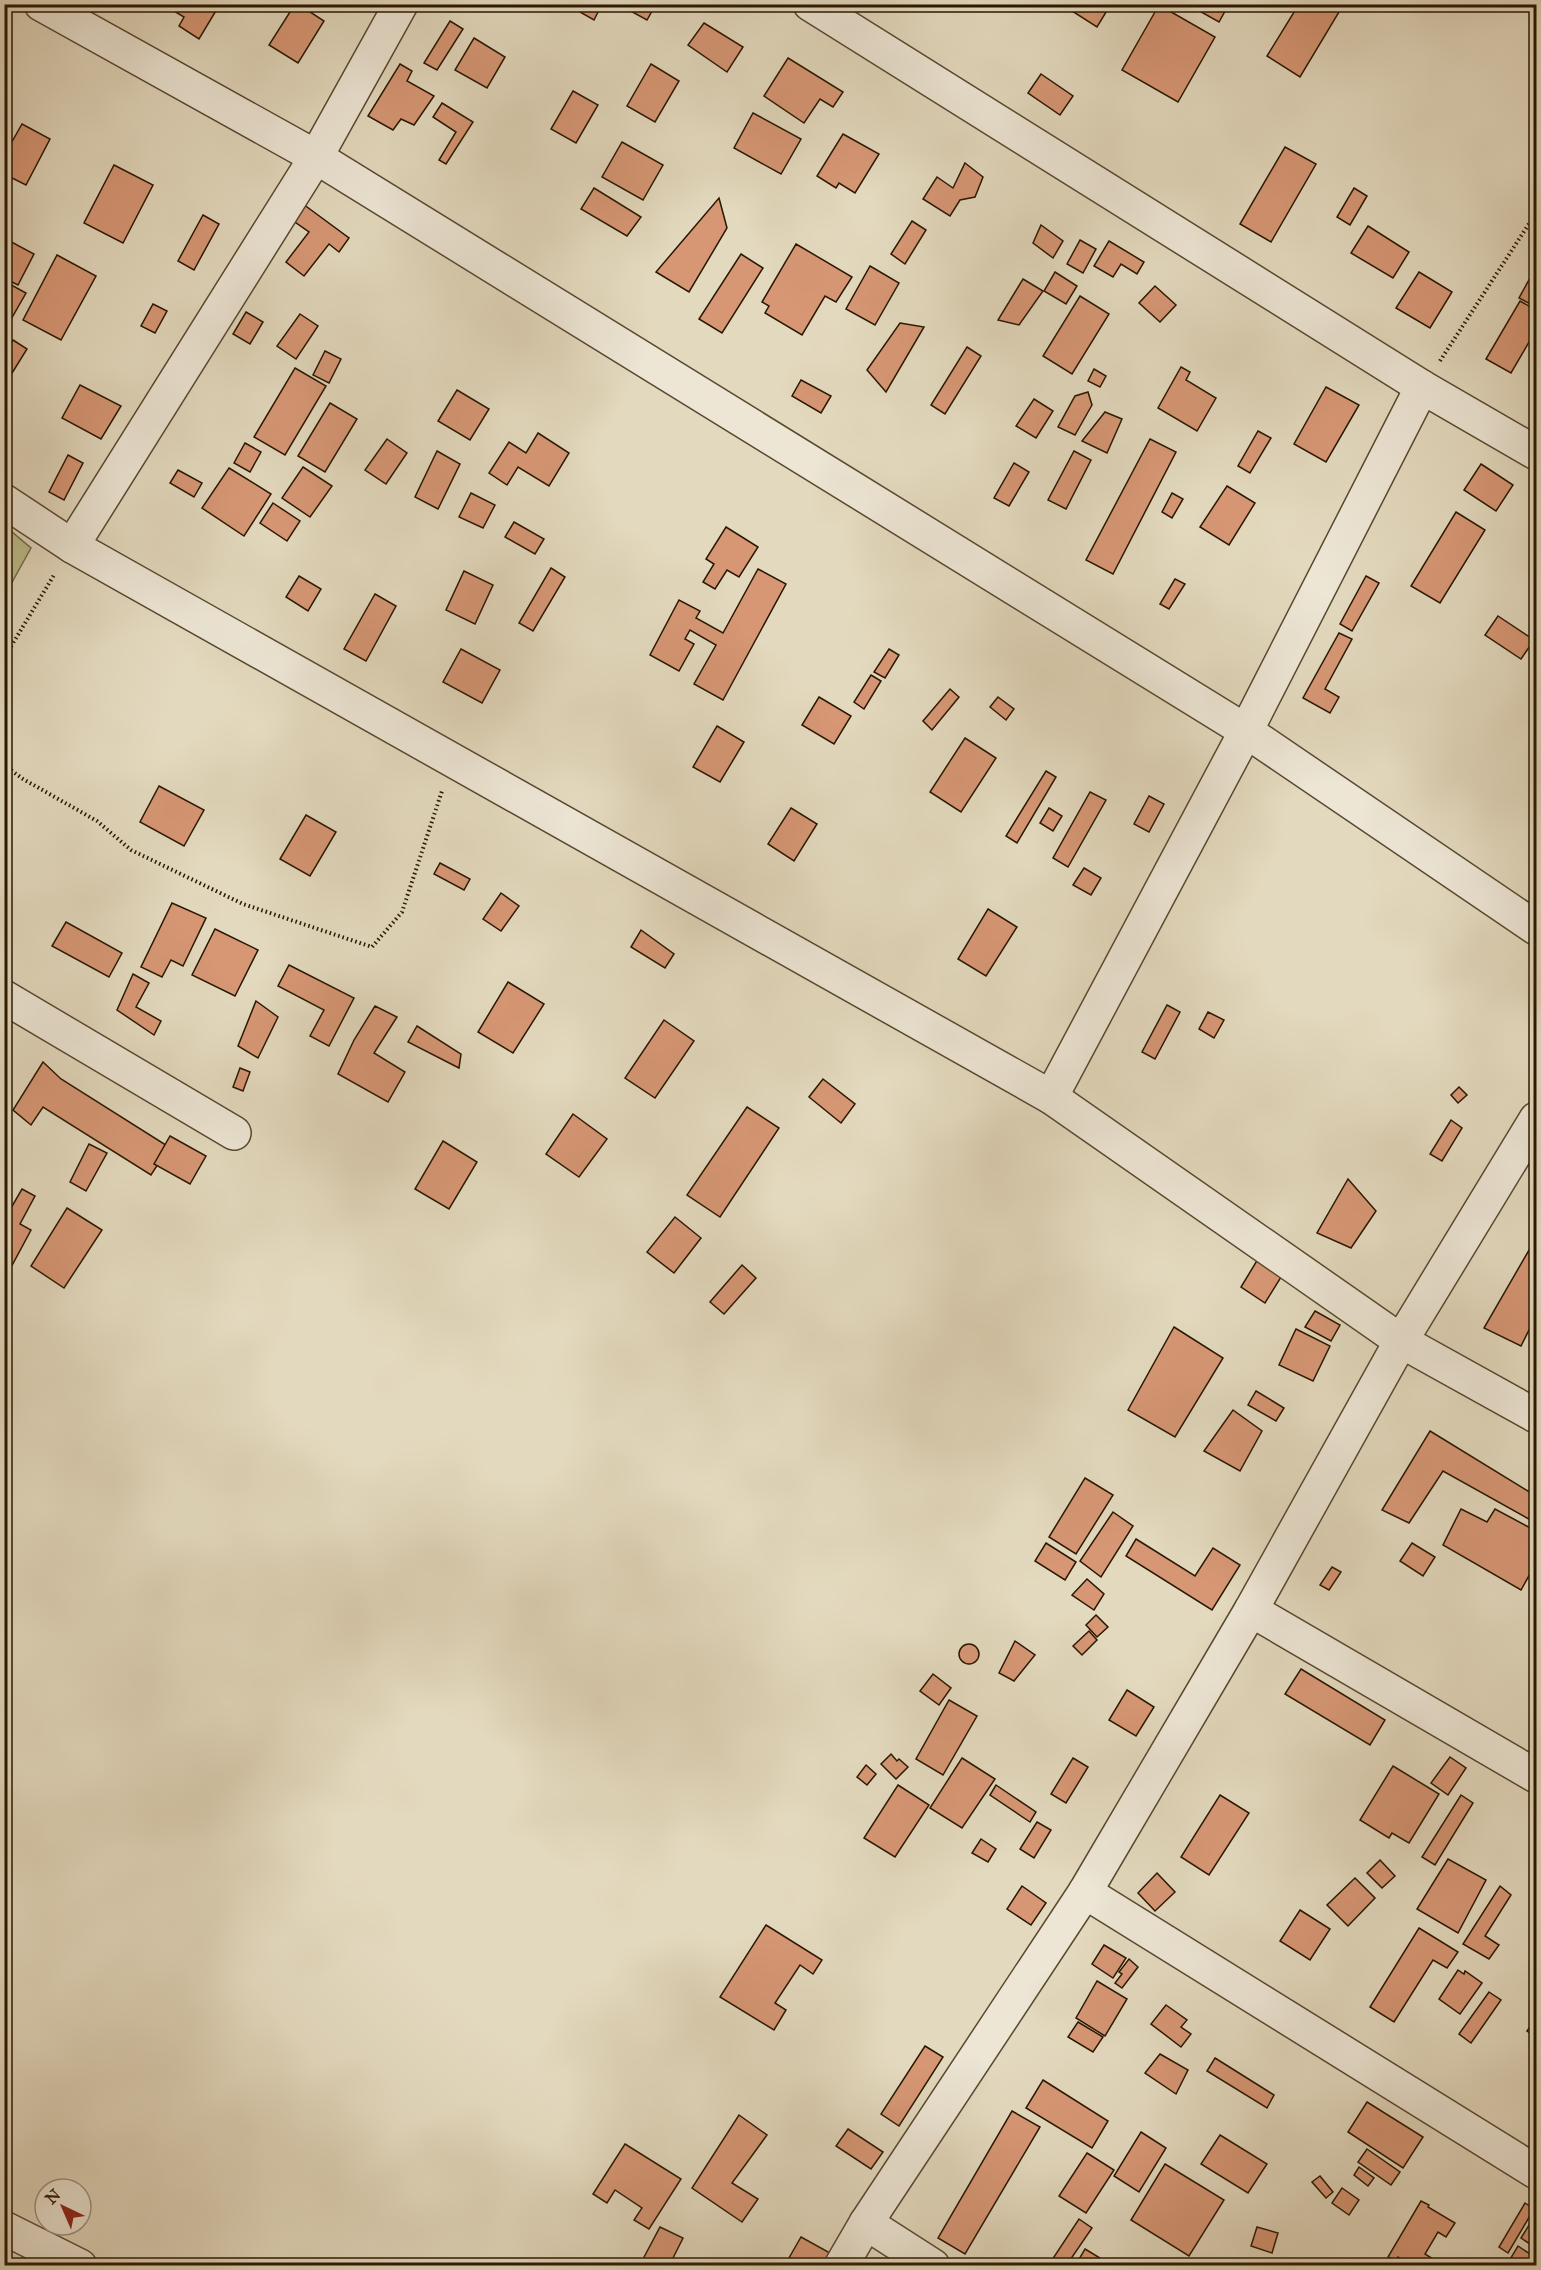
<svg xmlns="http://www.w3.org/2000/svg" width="1541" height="2270" font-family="'IM FELL Great Primer',serif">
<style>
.green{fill:#bcbc8c;stroke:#726a46;stroke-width:1.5}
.building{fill:#d79775;stroke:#291700;stroke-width:1.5}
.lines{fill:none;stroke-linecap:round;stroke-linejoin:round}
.minor-casing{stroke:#584830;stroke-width:36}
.path{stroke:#291700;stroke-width:4;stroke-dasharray:1.5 3;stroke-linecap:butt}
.minor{stroke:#ede6d5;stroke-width:33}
</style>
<rect width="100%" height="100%" fill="#e3d9be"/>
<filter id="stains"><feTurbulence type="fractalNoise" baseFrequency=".00333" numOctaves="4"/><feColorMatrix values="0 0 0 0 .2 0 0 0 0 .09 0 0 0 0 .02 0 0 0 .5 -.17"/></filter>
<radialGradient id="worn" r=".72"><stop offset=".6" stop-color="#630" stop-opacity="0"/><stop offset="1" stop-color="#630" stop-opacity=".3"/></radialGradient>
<polygon class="green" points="5,526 31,548 5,595"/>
<g class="building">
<polygon points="220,4 199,39 179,26 184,17 164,5"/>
<polygon points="295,4 298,4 324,21 298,63 269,45"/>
<polygon points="576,4 602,4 594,20 573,8"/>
<polygon points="627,4 656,4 647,20 625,8"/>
<polygon points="1061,4 1111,4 1097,27"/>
<polygon points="1196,4 1229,4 1219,22 1194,8"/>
<polygon points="1299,4 1327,4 1339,12 1300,77 1267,56"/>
<polygon points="1159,5 1215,37 1178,102 1122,70"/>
<polygon points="450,21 463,29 437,70 424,63"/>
<polygon points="704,23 743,47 727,72 688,45"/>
<polygon points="474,38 505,57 487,88 455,70"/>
<polygon points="788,58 843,92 833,107 820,99 804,123 764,96"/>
<polygon points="400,64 412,71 407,81 434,96 414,125 401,119 393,130 368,116"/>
<polygon points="651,64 679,81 655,122 627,106"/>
<polygon points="1041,74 1073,96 1060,115 1028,93"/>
<polygon points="573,91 598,105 576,143 551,129"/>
<polygon points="442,103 473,122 446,164 439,160 456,132 433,117"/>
<polygon points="753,113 801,139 781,174 734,148"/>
<polygon points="22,124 50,139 26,185 4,174 4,156"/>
<polygon points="843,134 879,154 855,193 839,183 836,188 817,176"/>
<polygon points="622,142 663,165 643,200 602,177"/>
<polygon points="1285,147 1316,164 1271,242 1240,224"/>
<polygon points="965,163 983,177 975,197 960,200 950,216 923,199 937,177 953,188"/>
<polygon points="114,165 153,185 123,243 84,223"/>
<polygon points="594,188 641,217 627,236 581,209"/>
<polygon points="1354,188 1367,196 1350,225 1337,217"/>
<polygon points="719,198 727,228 689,292 656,272"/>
<polygon points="303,204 349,238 339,252 329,244 304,276 286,262 309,232 292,220"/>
<polygon points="203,215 219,224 194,270 178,261"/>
<polygon points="912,221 926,230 905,264 891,254"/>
<polygon points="1041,225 1063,241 1053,258 1033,243"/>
<polygon points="1368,226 1409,252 1393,278 1351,253"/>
<polygon points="4,238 34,254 18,285 4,278"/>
<polygon points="1080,240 1096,249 1083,273 1067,264"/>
<polygon points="1109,241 1144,262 1137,274 1121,264 1113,277 1094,266"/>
<polygon points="796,244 852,277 836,302 825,296 802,335 765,313 769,306 762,302"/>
<polygon points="741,254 763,268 722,333 699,319"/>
<polygon points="57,255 96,276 61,340 23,320"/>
<polygon points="870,266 899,283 875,325 846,309"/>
<polygon points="1536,267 1536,307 1519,298"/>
<polygon points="1055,272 1077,286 1066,304 1044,291"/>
<polygon points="1419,272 1452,292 1430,328 1396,308"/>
<polygon points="1023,279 1043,291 1019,325 998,320"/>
<polygon points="4,281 26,293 6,328 4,327"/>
<polygon points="1155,286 1176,305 1160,322 1139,303"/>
<polygon points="1080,296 1109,314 1072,374 1043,356"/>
<polygon points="1520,301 1536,310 1536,330 1511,373 1486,359"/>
<polygon points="153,304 167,311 155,333 141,326"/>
<polygon points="246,312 263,322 250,344 233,334"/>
<polygon points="300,314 318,326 296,359 277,346"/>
<polygon points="900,323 924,327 886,392 867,370"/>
<polygon points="13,340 27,349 4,386 4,354"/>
<polygon points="967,347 981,356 945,414 931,405"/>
<polygon points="325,351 341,359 329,383 313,375"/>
<polygon points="1181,367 1190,372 1186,380 1216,398 1197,431 1158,408"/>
<polygon points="295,368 326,386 285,455 254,437"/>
<polygon points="1094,369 1106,376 1100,387 1088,381"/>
<polygon points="801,380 831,396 821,413 792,396"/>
<polygon points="80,385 121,406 101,439 62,418"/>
<polygon points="1326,387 1359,405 1326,462 1294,444"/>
<polygon points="457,390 489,409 470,440 438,421"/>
<polygon points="1088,392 1092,405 1075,435 1058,427 1075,396"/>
<polygon points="1034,399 1053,411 1036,438 1016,426"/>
<polygon points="330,403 357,419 325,472 298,456"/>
<polygon points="1105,412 1122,419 1107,453 1082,441"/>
<polygon points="1258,431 1271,438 1250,473 1238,466"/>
<polygon points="538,433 569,453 549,486 518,467 507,485 489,473 509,442 526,453"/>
<polygon points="387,439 407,453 386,484 365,470"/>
<polygon points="1150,439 1176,452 1113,574 1086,560"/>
<polygon points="245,443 261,452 250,472 234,463"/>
<polygon points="437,451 460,464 438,509 415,497"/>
<polygon points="1074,451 1091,460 1066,509 1048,500"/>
<polygon points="68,455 83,463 64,500 49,492"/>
<polygon points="1014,463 1029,472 1009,506 994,498"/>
<polygon points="1481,464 1513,485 1496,511 1464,490"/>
<polygon points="303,467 332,486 310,517 282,498"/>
<polygon points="229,468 271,494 244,536 202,508"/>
<polygon points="178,470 202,483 194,497 170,483"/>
<polygon points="1227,486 1255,503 1229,545 1200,527"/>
<polygon points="471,493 495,505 483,528 459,517"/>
<polygon points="1172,493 1183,499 1172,518 1162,512"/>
<polygon points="273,503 300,521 287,541 260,523"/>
<polygon points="1456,512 1485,530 1440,603 1411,586"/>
<polygon points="514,522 544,539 535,554 505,537"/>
<polygon points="726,527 758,547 739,577 727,570 715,589 703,582 714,564 706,559"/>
<polygon points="551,568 565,577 533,631 519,623"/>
<polygon points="758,569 786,584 723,700 694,684 716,645 690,630 685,639 694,644 679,671 650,655 679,600 700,611 696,618 723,633"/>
<polygon points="464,571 493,585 475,624 446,610"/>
<polygon points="299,576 321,589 308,611 286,597"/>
<polygon points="1366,576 1379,583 1352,631 1340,624"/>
<polygon points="1175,579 1185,584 1169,609 1160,604"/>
<polygon points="375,594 396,606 366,661 344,649"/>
<polygon points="1498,616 1534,640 1521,659 1485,635"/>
<polygon points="1339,633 1352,639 1325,689 1339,697 1330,713 1303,698"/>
<polygon points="461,649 500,670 482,703 443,682"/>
<polygon points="889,649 899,655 885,678 874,672"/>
<polygon points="871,675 881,681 864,709 854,702"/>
<polygon points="950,689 959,697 932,730 923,721"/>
<polygon points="819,697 851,716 834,744 802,725"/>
<polygon points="998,697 1014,709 1006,720 990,707"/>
<polygon points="717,726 744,742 720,782 693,767"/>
<polygon points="965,738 996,758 961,812 930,792"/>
<polygon points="1046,771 1056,777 1017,843 1006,836"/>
<polygon points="159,786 204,810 184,846 140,822"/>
<polygon points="1090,792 1106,800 1068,867 1053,858"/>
<polygon points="1149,796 1164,804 1149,832 1134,824"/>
<polygon points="791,808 817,824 794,861 768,844"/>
<polygon points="1049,808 1062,816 1053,831 1040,823"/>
<polygon points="306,815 336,832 310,876 280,859"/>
<polygon points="440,863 470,879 464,890 434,874"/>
<polygon points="1084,868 1101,878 1091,895 1073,885"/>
<polygon points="501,893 519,906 501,931 483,919"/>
<polygon points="172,903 206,918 183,966 171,960 162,977 141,967"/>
<polygon points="988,909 1017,927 986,976 958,959"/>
<polygon points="66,922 122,953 109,977 52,946"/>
<polygon points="215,929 258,950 235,996 192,975"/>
<polygon points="641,930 674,954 665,968 631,947"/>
<polygon points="289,965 354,998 329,1046 310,1036 324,1010 278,986"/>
<polygon points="133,974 149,983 136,1007 161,1021 154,1035 117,1010"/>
<polygon points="508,982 544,1004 513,1053 478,1032"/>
<polygon points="256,1001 278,1017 258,1058 238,1046"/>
<polygon points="1167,1005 1180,1012 1155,1059 1142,1052"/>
<polygon points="375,1006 397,1017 374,1053 405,1072 388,1102 338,1074 354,1040"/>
<polygon points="1208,1012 1224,1020 1214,1038 1199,1029"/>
<polygon points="664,1020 694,1041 655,1098 625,1078"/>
<polygon points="417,1026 461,1054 459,1068 408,1042"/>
<polygon points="43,1062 61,1079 169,1147 151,1175 43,1107 31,1125 13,1110"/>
<polygon points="240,1068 250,1072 243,1091 233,1087"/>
<polygon points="823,1079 855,1104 841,1123 809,1097"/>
<polygon points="1459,1087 1467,1095 1458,1103 1451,1095"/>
<polygon points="747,1107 779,1128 720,1217 687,1195"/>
<polygon points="573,1114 607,1139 579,1177 546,1154"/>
<polygon points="1451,1120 1462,1128 1442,1161 1430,1154"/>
<polygon points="170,1136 206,1156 190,1184 154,1164"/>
<polygon points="443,1141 477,1162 449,1209 415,1189"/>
<polygon points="89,1144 107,1153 86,1191 70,1182"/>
<polygon points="1348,1179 1376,1211 1351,1248 1317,1233"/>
<polygon points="22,1189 35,1196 20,1224 31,1230 9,1271 4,1269 4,1220"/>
<polygon points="67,1208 102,1230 64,1288 31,1266"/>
<polygon points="675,1217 701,1238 674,1273 647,1252"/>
<polygon points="1536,1238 1536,1316 1521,1346 1484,1328"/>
<polygon points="1261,1254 1286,1269 1265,1303 1241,1287"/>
<polygon points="742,1265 756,1278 724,1314 710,1302"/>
<polygon points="1315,1311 1340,1325 1331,1341 1305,1327"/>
<polygon points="1174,1327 1223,1358 1175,1437 1128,1410"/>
<polygon points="1296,1329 1330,1346 1313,1381 1279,1365"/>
<polygon points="1256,1391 1284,1408 1276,1421 1248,1405"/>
<polygon points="1233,1410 1262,1431 1240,1471 1204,1451"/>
<polygon points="1430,1431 1536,1496 1536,1523 1443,1471 1409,1523 1382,1510"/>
<polygon points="1085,1478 1113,1495 1076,1554 1049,1537"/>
<polygon points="1461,1509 1487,1522 1495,1509 1536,1531 1536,1563 1521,1590 1443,1545"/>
<polygon points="1113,1512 1133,1526 1101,1577 1080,1561"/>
<polygon points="1136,1539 1195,1576 1213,1548 1240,1565 1212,1610 1126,1556"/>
<polygon points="1046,1543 1076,1562 1065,1580 1035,1561"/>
<polygon points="1412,1543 1435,1557 1423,1576 1400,1561"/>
<polygon points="1332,1567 1341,1572 1329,1590 1320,1585"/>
<polygon points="1087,1579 1104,1594 1094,1610 1072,1595"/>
<polygon points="1096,1615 1108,1627 1097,1637 1086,1625"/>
<polygon points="1089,1631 1097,1640 1082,1655 1073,1646"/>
<polygon points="1015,1641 1035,1655 1014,1681 999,1673"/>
<circle cx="969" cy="1654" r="10"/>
<polygon points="1301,1669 1385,1720 1370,1745 1285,1694"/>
<polygon points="933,1674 951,1688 939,1705 920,1691"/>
<polygon points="1127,1690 1154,1707 1136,1736 1109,1720"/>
<polygon points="949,1700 977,1716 943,1775 916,1759"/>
<polygon points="891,1754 897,1761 899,1759 908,1767 896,1779 881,1764"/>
<polygon points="1450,1757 1466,1768 1448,1795 1431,1783"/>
<polygon points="962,1758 995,1779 962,1828 930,1808"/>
<polygon points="1073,1758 1088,1767 1066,1803 1051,1794"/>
<polygon points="866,1765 876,1774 867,1785 857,1777"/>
<polygon points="1393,1766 1439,1794 1409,1843 1392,1833 1389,1838 1360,1820"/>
<polygon points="898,1785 929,1805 895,1857 864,1838"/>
<polygon points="996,1785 1036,1812 1030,1822 990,1795"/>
<polygon points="1220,1795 1249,1813 1209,1875 1181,1857"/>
<polygon points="1461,1795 1473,1803 1435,1865 1422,1857"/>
<polygon points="1037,1822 1051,1830 1034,1858 1020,1849"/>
<polygon points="981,1839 996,1849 988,1862 972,1853"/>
<polygon points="1448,1859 1486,1880 1458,1933 1417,1909"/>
<polygon points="1380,1860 1395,1876 1382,1888 1367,1873"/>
<polygon points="1157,1873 1175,1892 1155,1911 1138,1893"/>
<polygon points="1355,1878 1375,1898 1348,1926 1327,1905"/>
<polygon points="1022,1886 1046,1903 1031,1925 1007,1909"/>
<polygon points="1500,1886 1511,1895 1485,1936 1499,1945 1489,1959 1463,1944"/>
<polygon points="1300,1910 1330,1929 1310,1960 1280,1941"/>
<polygon points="766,1925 822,1960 813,1974 800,1965 775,2003 786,2010 774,2030 720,1997"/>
<polygon points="1419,1928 1458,1952 1447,1968 1433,1960 1394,2022 1370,2007"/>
<polygon points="1104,1945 1126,1958 1113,1978 1092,1964"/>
<polygon points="1129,1959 1138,1967 1122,1988 1115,1983 1122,1974 1119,1972"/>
<polygon points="1458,1970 1464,1974 1465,1971 1482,1983 1460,2014 1439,1999"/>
<polygon points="1097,1981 1127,1999 1105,2036 1076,2018"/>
<polygon points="1489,1992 1501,2000 1471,2043 1459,2034"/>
<polygon points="1166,2005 1187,2020 1181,2027 1191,2034 1181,2047 1151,2024"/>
<polygon points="1536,2018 1536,2037 1527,2031"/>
<polygon points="1078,2022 1103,2037 1093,2052 1068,2037"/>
<polygon points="925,2046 943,2057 899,2126 881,2114"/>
<polygon points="1160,2054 1188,2070 1176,2094 1145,2073"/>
<polygon points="1215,2058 1274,2095 1267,2108 1207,2071"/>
<polygon points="1043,2080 1108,2121 1092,2148 1026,2108"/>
<polygon points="1367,2102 1423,2137 1403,2168 1348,2132"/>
<polygon points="1012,2111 1040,2127 965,2254 938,2238"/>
<polygon points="739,2115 767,2135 732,2183 758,2199 742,2222 692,2188"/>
<polygon points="848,2129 883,2152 871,2169 836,2146"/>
<polygon points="1141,2132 1166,2148 1139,2192 1114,2176"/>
<polygon points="1220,2135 1267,2164 1248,2193 1201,2164"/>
<polygon points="625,2144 681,2179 649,2229 634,2220 642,2208 615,2190 607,2203 593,2194"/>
<polygon points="1367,2149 1400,2172 1391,2185 1358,2162"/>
<polygon points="1087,2153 1114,2170 1086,2213 1059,2196"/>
<polygon points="1165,2164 1224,2200 1189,2256 1131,2220"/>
<polygon points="1359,2167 1374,2178 1368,2186 1354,2175"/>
<polygon points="1320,2176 1333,2192 1326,2198 1312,2182"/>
<polygon points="1342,2188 1359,2200 1349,2215 1332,2203"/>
<polygon points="1421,2201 1429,2205 1428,2207 1455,2223 1446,2237 1438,2232 1425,2254 1433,2259 1429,2266 1413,2266 1398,2257 1396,2261 1388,2257"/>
<polygon points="1525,2203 1534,2209 1508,2253 1499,2247"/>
<polygon points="1536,2214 1536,2248 1521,2238"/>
<polygon points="1079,2219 1092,2228 1066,2266 1048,2266"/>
<polygon points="660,2227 683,2238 669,2266 650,2266 642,2261"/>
<polygon points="1257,2227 1278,2233 1272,2253 1251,2246"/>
<polygon points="801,2237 830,2253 822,2266 803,2266 789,2258"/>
<polygon points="1518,2246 1536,2258 1536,2266 1506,2266"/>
<polygon points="1085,2249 1100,2258 1096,2266 1075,2266"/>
</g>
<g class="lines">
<defs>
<g id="minor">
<polyline points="41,4 316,157 1246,731 1536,928"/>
<polyline points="810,4 1422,387 1536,453"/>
<polyline points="4,501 72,546 1051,1097 1401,1341 1536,1416"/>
<polyline points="72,546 316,157 401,4"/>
<polyline points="4,997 234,1133"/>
<polyline points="1051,1097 1246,731 1422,387"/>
<polyline points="1251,1610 1536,1776"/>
<polyline points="1085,1892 1536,2172"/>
<polyline points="866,2223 933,2266"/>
<polyline points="4,2228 80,2266"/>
<polyline points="841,2266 866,2223 1085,1892 1251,1610 1401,1341 1536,1119"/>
</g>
</defs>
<use href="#minor" class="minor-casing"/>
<g class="path">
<polyline points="1440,361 1536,213"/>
<polyline points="4,658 54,575"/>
<polyline points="4,765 23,779 97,821 131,850 243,904 372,947 402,912 442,791"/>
</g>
<use href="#minor" class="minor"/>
</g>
<rect width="1541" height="2270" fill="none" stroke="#e3d9be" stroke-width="24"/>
<rect x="6" y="6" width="1529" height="2258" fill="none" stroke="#291700" stroke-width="3"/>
<rect x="12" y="12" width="1517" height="2246" fill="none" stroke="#291700" stroke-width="1.5"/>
<g transform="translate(63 2207) rotate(316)"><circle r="28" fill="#ede6d5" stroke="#9f9380" stroke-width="1.5"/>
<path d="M0-4.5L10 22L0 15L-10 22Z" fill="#8f2418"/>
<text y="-9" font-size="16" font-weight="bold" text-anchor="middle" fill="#291700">N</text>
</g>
<rect width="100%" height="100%" filter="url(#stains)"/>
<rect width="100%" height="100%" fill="url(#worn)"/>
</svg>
